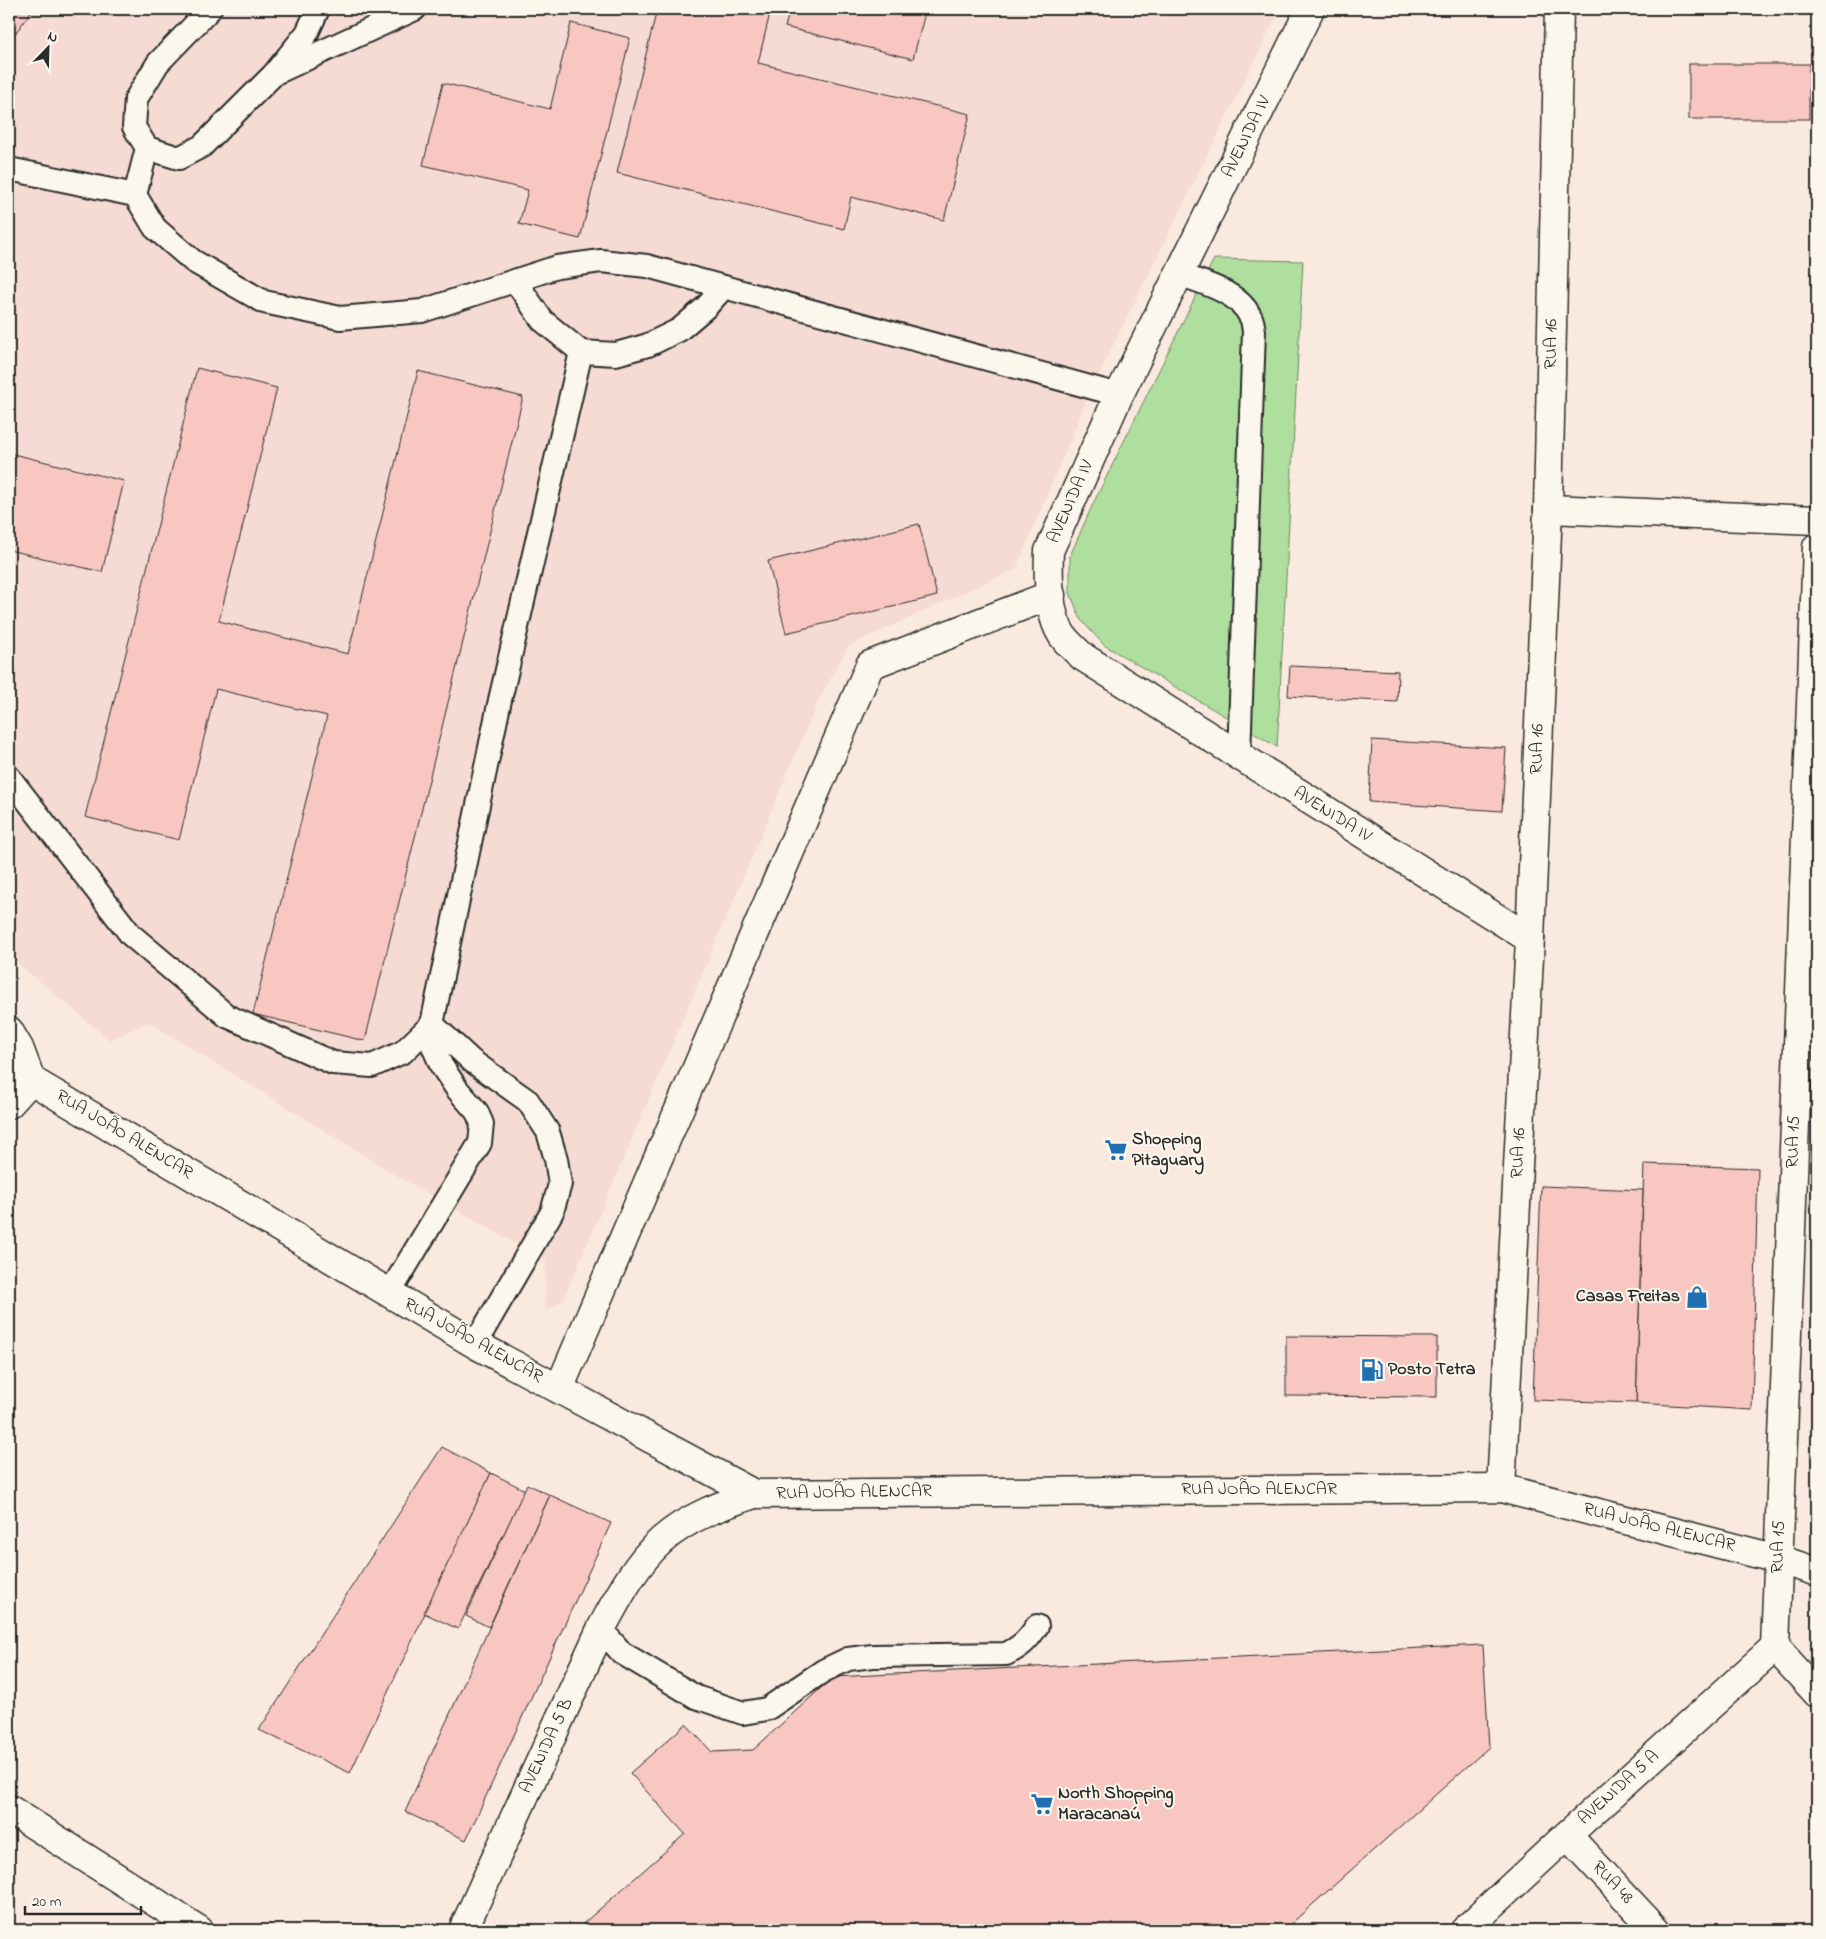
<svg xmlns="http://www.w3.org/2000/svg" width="1826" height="1939" font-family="'Indie Flower',sans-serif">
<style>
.built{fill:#f5dbd3}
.green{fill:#afdf9e;stroke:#6d8564}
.building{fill:#f8c7c1;stroke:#2b2b2b}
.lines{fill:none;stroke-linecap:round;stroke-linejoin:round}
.lane-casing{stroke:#2b2b2b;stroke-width:26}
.street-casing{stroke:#2b2b2b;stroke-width:31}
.secondary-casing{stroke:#2b2b2b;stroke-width:31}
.lane{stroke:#fbf7ec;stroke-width:22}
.street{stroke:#fbf7ec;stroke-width:28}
.secondary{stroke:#fbf7ec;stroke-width:28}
.labels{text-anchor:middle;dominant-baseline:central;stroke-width:4;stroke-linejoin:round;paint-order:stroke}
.street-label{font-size:18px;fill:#2b2b2b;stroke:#fbf7ec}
.poi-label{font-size:18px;font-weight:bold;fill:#2b2b2b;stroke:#fbf7ec;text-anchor:start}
</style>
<rect width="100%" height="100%" fill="#fae9df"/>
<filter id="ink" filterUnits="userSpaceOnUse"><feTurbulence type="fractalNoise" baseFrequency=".02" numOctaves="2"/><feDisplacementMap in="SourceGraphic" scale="10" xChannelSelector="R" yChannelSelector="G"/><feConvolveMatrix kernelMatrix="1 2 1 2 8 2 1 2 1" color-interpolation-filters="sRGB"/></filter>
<g filter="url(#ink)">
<polygon class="built" points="9,9 1280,9 1092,388 1016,569 848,646 816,706 563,1301 545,1311 546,1260 414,1186 149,1022 110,1040 9,956"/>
<polygon class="green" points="1214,259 1303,261 1277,747 1104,645 1081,620 1070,593 1070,556 1092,506"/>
<g class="building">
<polygon points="9,9 33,9 9,42"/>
<polygon points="657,9 771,9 758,63 970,114 944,220 851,197 844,229 617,173"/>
<polygon points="790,9 926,9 913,59 785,27"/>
<polygon points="571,23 630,38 580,239 519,224 528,190 423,165 443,83 550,109"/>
<rect x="1689" y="64" width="120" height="55"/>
<polygon points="197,368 277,388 219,621 348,654 418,371 523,397 365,1041 253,1014 327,716 216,689 179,840 85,817"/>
<polygon points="9,453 124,481 102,572 9,550"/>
<polygon points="919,524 937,596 786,633 768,561"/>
<polygon points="1290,666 1398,671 1397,702 1288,696"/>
<polygon points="1372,740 1506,748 1502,811 1369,802"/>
<polygon points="1644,1164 1758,1168 1752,1410 1636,1403"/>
<polygon points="1541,1186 1643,1190 1636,1403 1533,1400"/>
<polygon points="1286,1336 1437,1337 1437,1397 1286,1396"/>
<polygon points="1817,1427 1817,1493 1814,1492"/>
<polygon points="442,1447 491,1473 350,1773 259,1730"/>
<polygon points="491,1473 525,1490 458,1629 424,1613"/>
<polygon points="527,1484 550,1495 489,1627 466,1616"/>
<polygon points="550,1495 611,1523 466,1840 405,1812"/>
<polygon points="1483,1645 1489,1747 1284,1930 576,1930 685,1834 630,1773 686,1724 712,1752 753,1750 833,1677"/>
</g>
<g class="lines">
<defs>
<g id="lane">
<polyline points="280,71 415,9"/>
<polyline points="147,148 179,158 202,146 274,74 307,33 318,9"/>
<polyline points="9,169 135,195 155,228 193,261 264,302 340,318 422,311 557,267 601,261 647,266 1119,395"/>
<polyline points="135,195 147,148 134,127 136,99 158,63 210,9"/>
<path d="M1179,274c23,9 59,17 71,42 3,4 3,11 4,15l-15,425"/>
<polyline points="516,282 542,320 581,352 616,354 648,345 679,330 706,307 724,287"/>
<polyline points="9,777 131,935 227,1016 333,1063 372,1066 403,1052 432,1024 500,700 581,352"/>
<polyline points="432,1024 472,1061 528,1101 548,1132 556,1159 560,1184 552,1212 475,1344"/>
<polyline points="389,1294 480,1143 482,1124 477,1112 457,1089 441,1065 433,1046 432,1024"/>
<path d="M601,1629l21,24 74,44 47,16 24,-4 56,-38 25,-12 25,-3 133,-2c15,-7 22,-14 31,-28"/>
</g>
<g id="street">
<polyline points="1548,509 1817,520"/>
<polyline points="1530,939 1548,509 1559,9"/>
<polyline points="9,1104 31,1080"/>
<polyline points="559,1389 870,665 1051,595"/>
<polyline points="1775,1647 1817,547"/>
<polyline points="1775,1647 1817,1693"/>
<polyline points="9,1809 199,1930"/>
<polyline points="1567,1835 1656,1930"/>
<path d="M463,1930l138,-301c17,-31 34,-65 61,-89 26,-23 60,-35 92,-46"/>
<polyline points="1465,1930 1567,1835 1775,1647"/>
</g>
<g id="secondary">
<path d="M1310,9l-191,386 -70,156c-1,24 -1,63 13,84 5,8 14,15 21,22l447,282 -29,549"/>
<polyline points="9,1031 19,1048 31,1080"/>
<polyline points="9,1073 31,1080 475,1344 754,1494 1501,1488 1778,1559 1817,1572"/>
</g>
</defs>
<use href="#lane" class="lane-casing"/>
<use href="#street" class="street-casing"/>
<use href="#secondary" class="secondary-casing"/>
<use href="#lane" class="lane"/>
<use href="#street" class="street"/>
<use href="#secondary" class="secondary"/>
</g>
</g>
<defs>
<symbol id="supermarket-bare" viewBox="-9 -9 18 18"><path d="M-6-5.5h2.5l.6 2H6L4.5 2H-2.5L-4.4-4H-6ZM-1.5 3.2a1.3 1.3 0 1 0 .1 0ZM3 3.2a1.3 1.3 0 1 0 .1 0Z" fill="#1f6fb2" stroke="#fbf7ec" stroke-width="2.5" paint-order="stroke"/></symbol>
<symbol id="shop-bare" viewBox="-9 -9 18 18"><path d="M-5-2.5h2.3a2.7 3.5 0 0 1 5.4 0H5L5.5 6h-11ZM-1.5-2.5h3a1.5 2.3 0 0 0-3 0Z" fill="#1f6fb2" stroke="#fbf7ec" stroke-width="2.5" paint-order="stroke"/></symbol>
<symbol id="fuel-bare" viewBox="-9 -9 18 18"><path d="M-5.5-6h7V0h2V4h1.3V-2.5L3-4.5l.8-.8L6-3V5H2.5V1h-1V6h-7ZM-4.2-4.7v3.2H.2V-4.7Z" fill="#1f6fb2" stroke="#fbf7ec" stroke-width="2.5" paint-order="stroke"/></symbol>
</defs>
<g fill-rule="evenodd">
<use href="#supermarket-bare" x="1100" y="1134" width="32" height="32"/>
<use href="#shop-bare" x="1681" y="1281" width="32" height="32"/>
<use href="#fuel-bare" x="1356" y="1354" width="32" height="32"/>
<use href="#supermarket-bare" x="1026" y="1788" width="32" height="32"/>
</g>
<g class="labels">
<g class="street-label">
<text transform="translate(1247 137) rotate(-64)">AVENIDA IV</text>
<text transform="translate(1552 344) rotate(-89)">RUA 16</text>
<text transform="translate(1071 502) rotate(-66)">AVENIDA IV</text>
<text transform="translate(1538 749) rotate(-88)">RUA 16</text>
<text transform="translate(1332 815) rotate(32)">AVENIDA IV</text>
<text transform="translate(124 1135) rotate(31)">RUA JOÃO ALENCAR</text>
<text transform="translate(1794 1142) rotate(-88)">RUA 15</text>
<text transform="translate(1519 1153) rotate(-87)">RUA 16</text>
<text transform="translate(473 1341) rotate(29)">RUA JOÃO ALENCAR</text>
<text x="1259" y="1490">RUA JOÃO ALENCAR</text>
<text transform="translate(854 1493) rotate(-1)">RUA JOÃO ALENCAR</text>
<text transform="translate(1659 1528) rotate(14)">RUA JOÃO ALENCAR</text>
<text transform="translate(1779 1547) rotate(-88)">RUA 15</text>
<text transform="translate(547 1746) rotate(-65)">AVENIDA 5 B</text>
<text transform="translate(1619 1788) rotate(-42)">AVENIDA 5 A</text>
<text transform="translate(1612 1883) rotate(47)">RUA 48</text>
</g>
<g class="poi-label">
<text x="1132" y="1140">Shopping<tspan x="1132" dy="21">Pitaguary</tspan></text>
<text x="1680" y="1297" text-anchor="end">Casas Freitas</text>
<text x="1388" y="1370">Posto Tetra</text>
<text x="1058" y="1794">North Shopping<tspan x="1058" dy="21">Maracanaú</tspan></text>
</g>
</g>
<rect width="1826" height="1939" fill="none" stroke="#fbf7ec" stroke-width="30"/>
<rect x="15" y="15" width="1796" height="1909" fill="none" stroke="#2b2b2b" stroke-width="2" filter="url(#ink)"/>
<g transform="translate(48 48) rotate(23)" stroke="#fbf7ec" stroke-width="4" paint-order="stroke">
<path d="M0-4L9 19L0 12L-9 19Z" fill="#2b2b2b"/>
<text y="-8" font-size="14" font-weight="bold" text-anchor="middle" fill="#2b2b2b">N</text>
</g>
<path d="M25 1906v8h116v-8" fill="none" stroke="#2b2b2b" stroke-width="2.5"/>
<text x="32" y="1906" font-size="15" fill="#2b2b2b" stroke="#fbf7ec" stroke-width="4" paint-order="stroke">20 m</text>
</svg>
